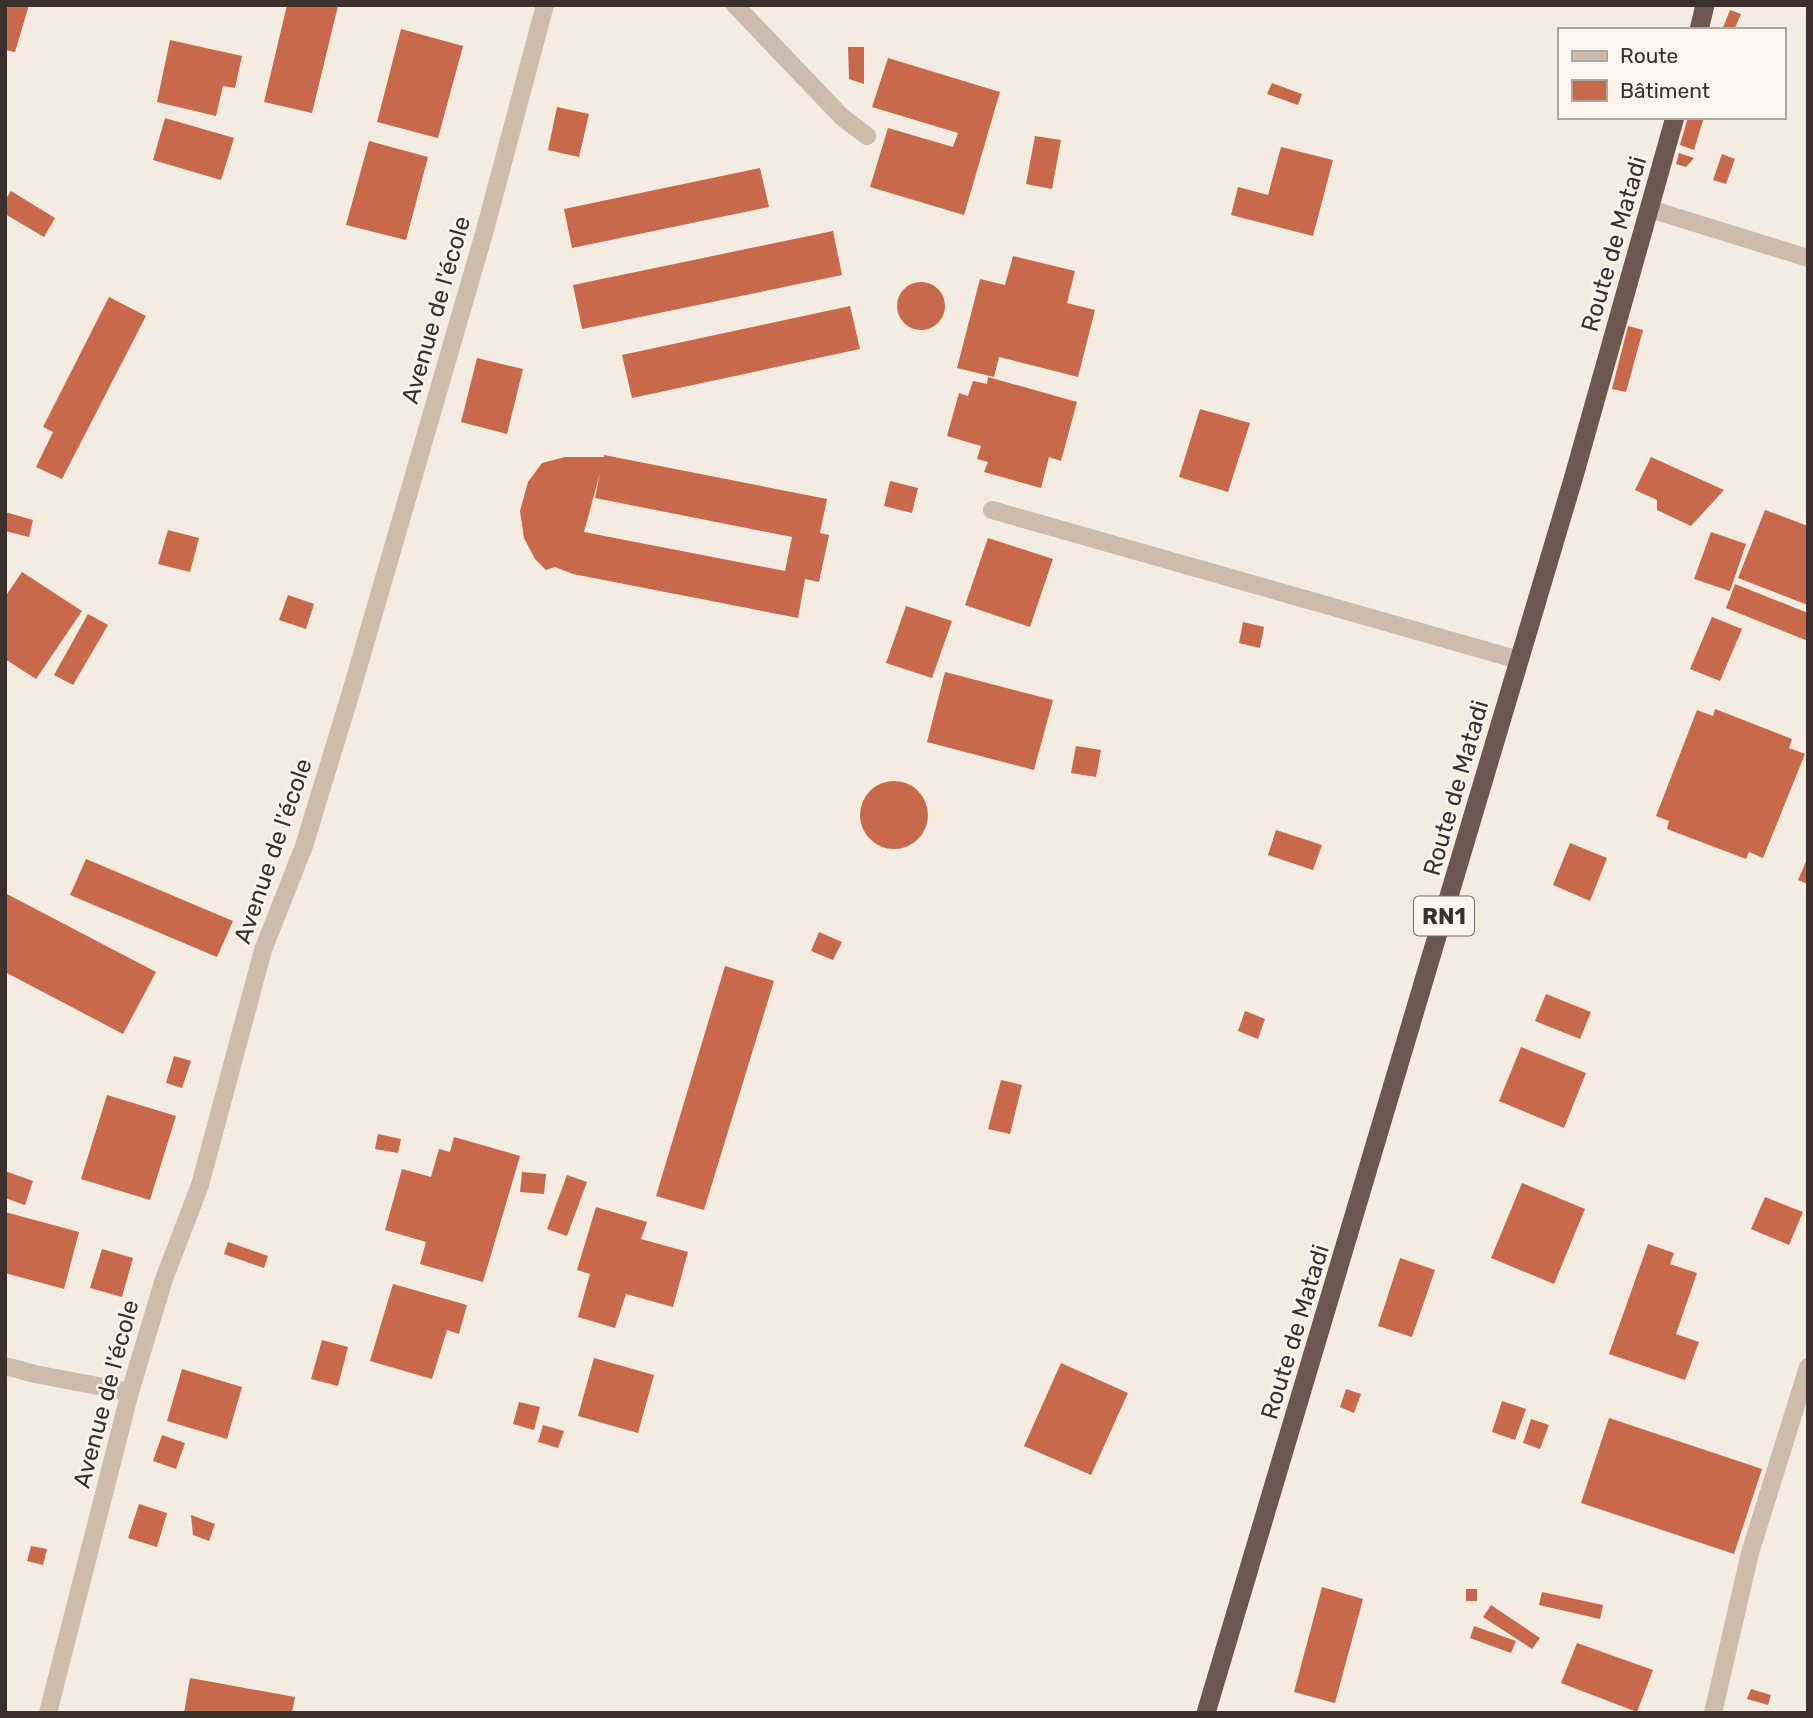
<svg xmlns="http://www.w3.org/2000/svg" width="1813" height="1718" font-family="Rubik,sans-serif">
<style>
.building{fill:#c8694b;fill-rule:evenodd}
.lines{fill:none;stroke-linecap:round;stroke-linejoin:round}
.minor{stroke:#cdbbac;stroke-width:18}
.trunk{stroke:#6c584f;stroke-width:19}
.labels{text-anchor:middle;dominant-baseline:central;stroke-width:5;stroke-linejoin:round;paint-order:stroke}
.shield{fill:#fbf5ee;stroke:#756b66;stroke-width:2}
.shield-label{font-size:23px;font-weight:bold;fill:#3b302b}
.street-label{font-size:24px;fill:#3b302b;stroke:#fbf5ee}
</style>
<rect width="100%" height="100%" fill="#f4ebe1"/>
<g class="building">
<polygon points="5,5 29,5 15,52 5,50"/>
<polygon points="287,5 338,6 312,113 264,102"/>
<polygon points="1730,10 1741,14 1734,30 1722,30"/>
<polygon points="401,29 463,46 438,138 377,122"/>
<polygon points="170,40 242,56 235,88 223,86 216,116 157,102"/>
<polygon points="848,47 864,47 864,84 849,79"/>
<polygon points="888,58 1000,92 964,215 870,187 888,128 953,147 958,133 872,107"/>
<polygon points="1272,83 1302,94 1298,105 1267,94"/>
<polygon points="557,107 589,114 579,157 548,150"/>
<polygon points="1688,117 1704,117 1694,150 1680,145"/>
<polygon points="165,118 234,138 221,180 153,160"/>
<polygon points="1035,136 1061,140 1052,189 1026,184"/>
<polygon points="369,141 428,157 406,240 346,225"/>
<polygon points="1281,147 1333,160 1313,236 1231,215 1238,187 1268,195"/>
<polygon points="1679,153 1694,158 1686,167 1676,164"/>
<polygon points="1722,154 1735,159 1726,184 1713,180"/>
<polygon points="760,168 769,207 572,248 564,209"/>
<polygon points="11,191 55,218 44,237 5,214 5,200"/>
<polygon points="833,231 842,275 582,329 573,285"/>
<polygon points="1013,256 1075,271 1067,303 1095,310 1078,377 999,357 994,377 957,368 980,279 1005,285"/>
<circle cx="921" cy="306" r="24"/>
<polygon points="109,297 146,316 62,479 36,467 53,432 43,427"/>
<polygon points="850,306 860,349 632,398 622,355"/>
<polygon points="1628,326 1643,330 1626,392 1612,389"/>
<polygon points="477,358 523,369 507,434 461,422"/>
<polygon points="988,377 1077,402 1061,461 1049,457 1041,488 984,472 988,462 977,459 981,446 947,436 959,393 968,396 973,381 987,384"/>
<polygon points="1200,409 1250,423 1228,492 1179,477"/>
<path d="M604,455l223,44 -7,34 9,2 -10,47 -14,-3 -7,39 -225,-44 -18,-7 -9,3 -11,-11 -11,-21 -4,-27 8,-29 14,-19 23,-6h39zM600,473l-5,25 197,39 -7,34 -201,-39z"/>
<polygon points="1651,457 1724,490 1691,526 1657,510 1657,500 1635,490"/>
<polygon points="890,481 918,488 912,513 884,506"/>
<polygon points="1765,510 1808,526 1808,605 1738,578"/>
<polygon points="5,512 33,520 29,537 5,531"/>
<polygon points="168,530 199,538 190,572 158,564"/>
<polygon points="1711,532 1746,544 1730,591 1694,579"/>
<polygon points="988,538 1053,559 1030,627 965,605"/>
<polygon points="22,572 82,611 36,679 5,659 5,597"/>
<polygon points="1735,584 1808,613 1808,641 1726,608"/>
<polygon points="288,595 314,604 306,629 279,620"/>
<polygon points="906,606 952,621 932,678 886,663"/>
<polygon points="88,614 108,625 73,685 54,675"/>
<polygon points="1712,617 1742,629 1720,681 1690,669"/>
<polygon points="1243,622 1264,627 1260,648 1239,643"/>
<polygon points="945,672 1053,700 1034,770 927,742"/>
<polygon points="1715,709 1792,739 1789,748 1805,754 1763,858 1749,852 1746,859 1667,829 1669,821 1656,816 1697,710 1713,716"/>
<polygon points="1076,746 1101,750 1096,777 1071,773"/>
<circle cx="894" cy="815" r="34"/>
<polygon points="1276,830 1322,845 1313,870 1268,855"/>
<polygon points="1570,843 1607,858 1590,901 1553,885"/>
<polygon points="1808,857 1808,884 1798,880"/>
<polygon points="86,859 233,921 217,957 70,895"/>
<polygon points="5,893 156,972 123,1034 5,972"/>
<polygon points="819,932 842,942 833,960 811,951"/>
<polygon points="725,966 774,981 704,1210 656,1196"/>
<polygon points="1546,994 1591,1012 1580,1039 1535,1021"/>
<polygon points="1245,1011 1265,1019 1258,1039 1238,1031"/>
<polygon points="1521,1047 1586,1073 1564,1128 1499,1101"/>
<polygon points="174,1056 191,1061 182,1088 166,1083"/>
<polygon points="1001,1080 1022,1085 1010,1134 988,1129"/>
<polygon points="107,1095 176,1116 150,1200 81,1179"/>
<polygon points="378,1134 401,1139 398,1153 375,1149"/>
<polygon points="454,1137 520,1156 483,1282 420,1264 426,1242 385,1230 402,1169 431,1177 439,1149 450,1152"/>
<polygon points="5,1171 33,1181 25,1205 5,1198"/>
<polygon points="522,1172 546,1174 544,1194 520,1192"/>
<polygon points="567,1175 587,1182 567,1236 547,1229"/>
<polygon points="1522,1183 1585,1209 1554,1284 1491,1258"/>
<polygon points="1765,1197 1803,1212 1789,1245 1751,1229"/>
<polygon points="596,1207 647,1222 641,1239 688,1252 673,1307 626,1294 615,1328 578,1317 590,1274 577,1270"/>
<polygon points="5,1212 79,1232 64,1289 5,1273"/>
<polygon points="228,1242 268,1256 264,1268 224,1254"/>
<polygon points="1648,1244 1674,1253 1670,1264 1697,1273 1676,1334 1699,1342 1685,1380 1609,1354"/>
<polygon points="102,1249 133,1258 122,1297 90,1288"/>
<polygon points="1400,1258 1435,1270 1412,1337 1378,1326"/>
<polygon points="393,1284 467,1305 459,1334 447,1330 432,1379 370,1361"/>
<polygon points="322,1340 348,1347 338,1386 311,1379"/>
<polygon points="594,1358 654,1375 638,1433 578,1416"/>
<polygon points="1061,1363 1128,1393 1091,1475 1024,1446"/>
<polygon points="182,1369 242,1387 227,1439 167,1421"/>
<polygon points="1346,1389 1361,1394 1354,1413 1340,1407"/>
<polygon points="1502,1401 1526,1409 1515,1440 1492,1432"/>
<polygon points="519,1402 540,1407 534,1430 513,1424"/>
<polygon points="1609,1418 1762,1469 1734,1554 1581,1503"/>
<polygon points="1531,1419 1549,1425 1540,1449 1523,1443"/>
<polygon points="543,1425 564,1431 558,1448 538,1442"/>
<polygon points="162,1435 185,1443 176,1469 153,1461"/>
<polygon points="139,1504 167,1513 157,1547 128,1538"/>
<polygon points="191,1515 215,1524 209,1541 193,1535"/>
<polygon points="31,1546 47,1549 43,1565 27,1561"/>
<polygon points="1322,1587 1363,1599 1335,1703 1294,1692"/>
<rect x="1466" y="1589" width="11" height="12"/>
<polygon points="1542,1592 1603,1605 1600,1619 1539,1605"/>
<polygon points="1491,1605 1540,1638 1532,1649 1483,1617"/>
<polygon points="1474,1626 1516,1641 1511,1653 1470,1638"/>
<polygon points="1577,1643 1653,1670 1637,1712 1561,1683"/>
<polygon points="190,1678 295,1697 292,1713 184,1713"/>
<polygon points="1751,1689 1771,1695 1768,1705 1747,1699"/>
</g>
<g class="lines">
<g class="minor">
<polyline points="735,5 842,117 867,136"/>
<polyline points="1650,209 1808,258"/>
<polyline points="992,510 1519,660"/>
<polyline points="5,1366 35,1374 130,1392"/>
<polyline points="48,1713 130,1392 164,1279 200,1185 263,950 304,846 351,692 485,230 545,5"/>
<polyline points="1713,1713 1750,1553 1808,1367"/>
</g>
<g class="trunk">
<polyline points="1699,30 1705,5"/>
<polyline points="1206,1713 1574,476 1675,117"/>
</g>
</g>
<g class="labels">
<rect class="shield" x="1414" y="896.5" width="60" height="39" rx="5"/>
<g class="shield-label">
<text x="1444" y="916">RN1</text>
</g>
<g class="street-label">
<text transform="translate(1614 244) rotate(-74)">Route de Matadi</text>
<text transform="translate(436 310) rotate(-74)">Avenue de l'école</text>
<text transform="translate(1456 788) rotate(-74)">Route de Matadi</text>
<text transform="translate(273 851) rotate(-71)">Avenue de l'école</text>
<text transform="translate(1295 1332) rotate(-73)">Route de Matadi</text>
<text transform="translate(106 1394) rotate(-75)">Avenue de l'école</text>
</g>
</g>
<rect width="1813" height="1718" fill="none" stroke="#3b302b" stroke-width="14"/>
<rect x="1558" y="28" width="228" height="91" fill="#fbf5ee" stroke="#aea6a0" stroke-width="2"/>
<rect x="1572" y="51" width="35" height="10" fill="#cdbbac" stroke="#aea6a0" stroke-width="2"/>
<text x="1620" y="63" font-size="21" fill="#3b302b">Route</text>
<rect x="1572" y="80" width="35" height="21" fill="#c8694b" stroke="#aea6a0" stroke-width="2"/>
<text x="1620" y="98" font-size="21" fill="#3b302b">Bâtiment</text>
</svg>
